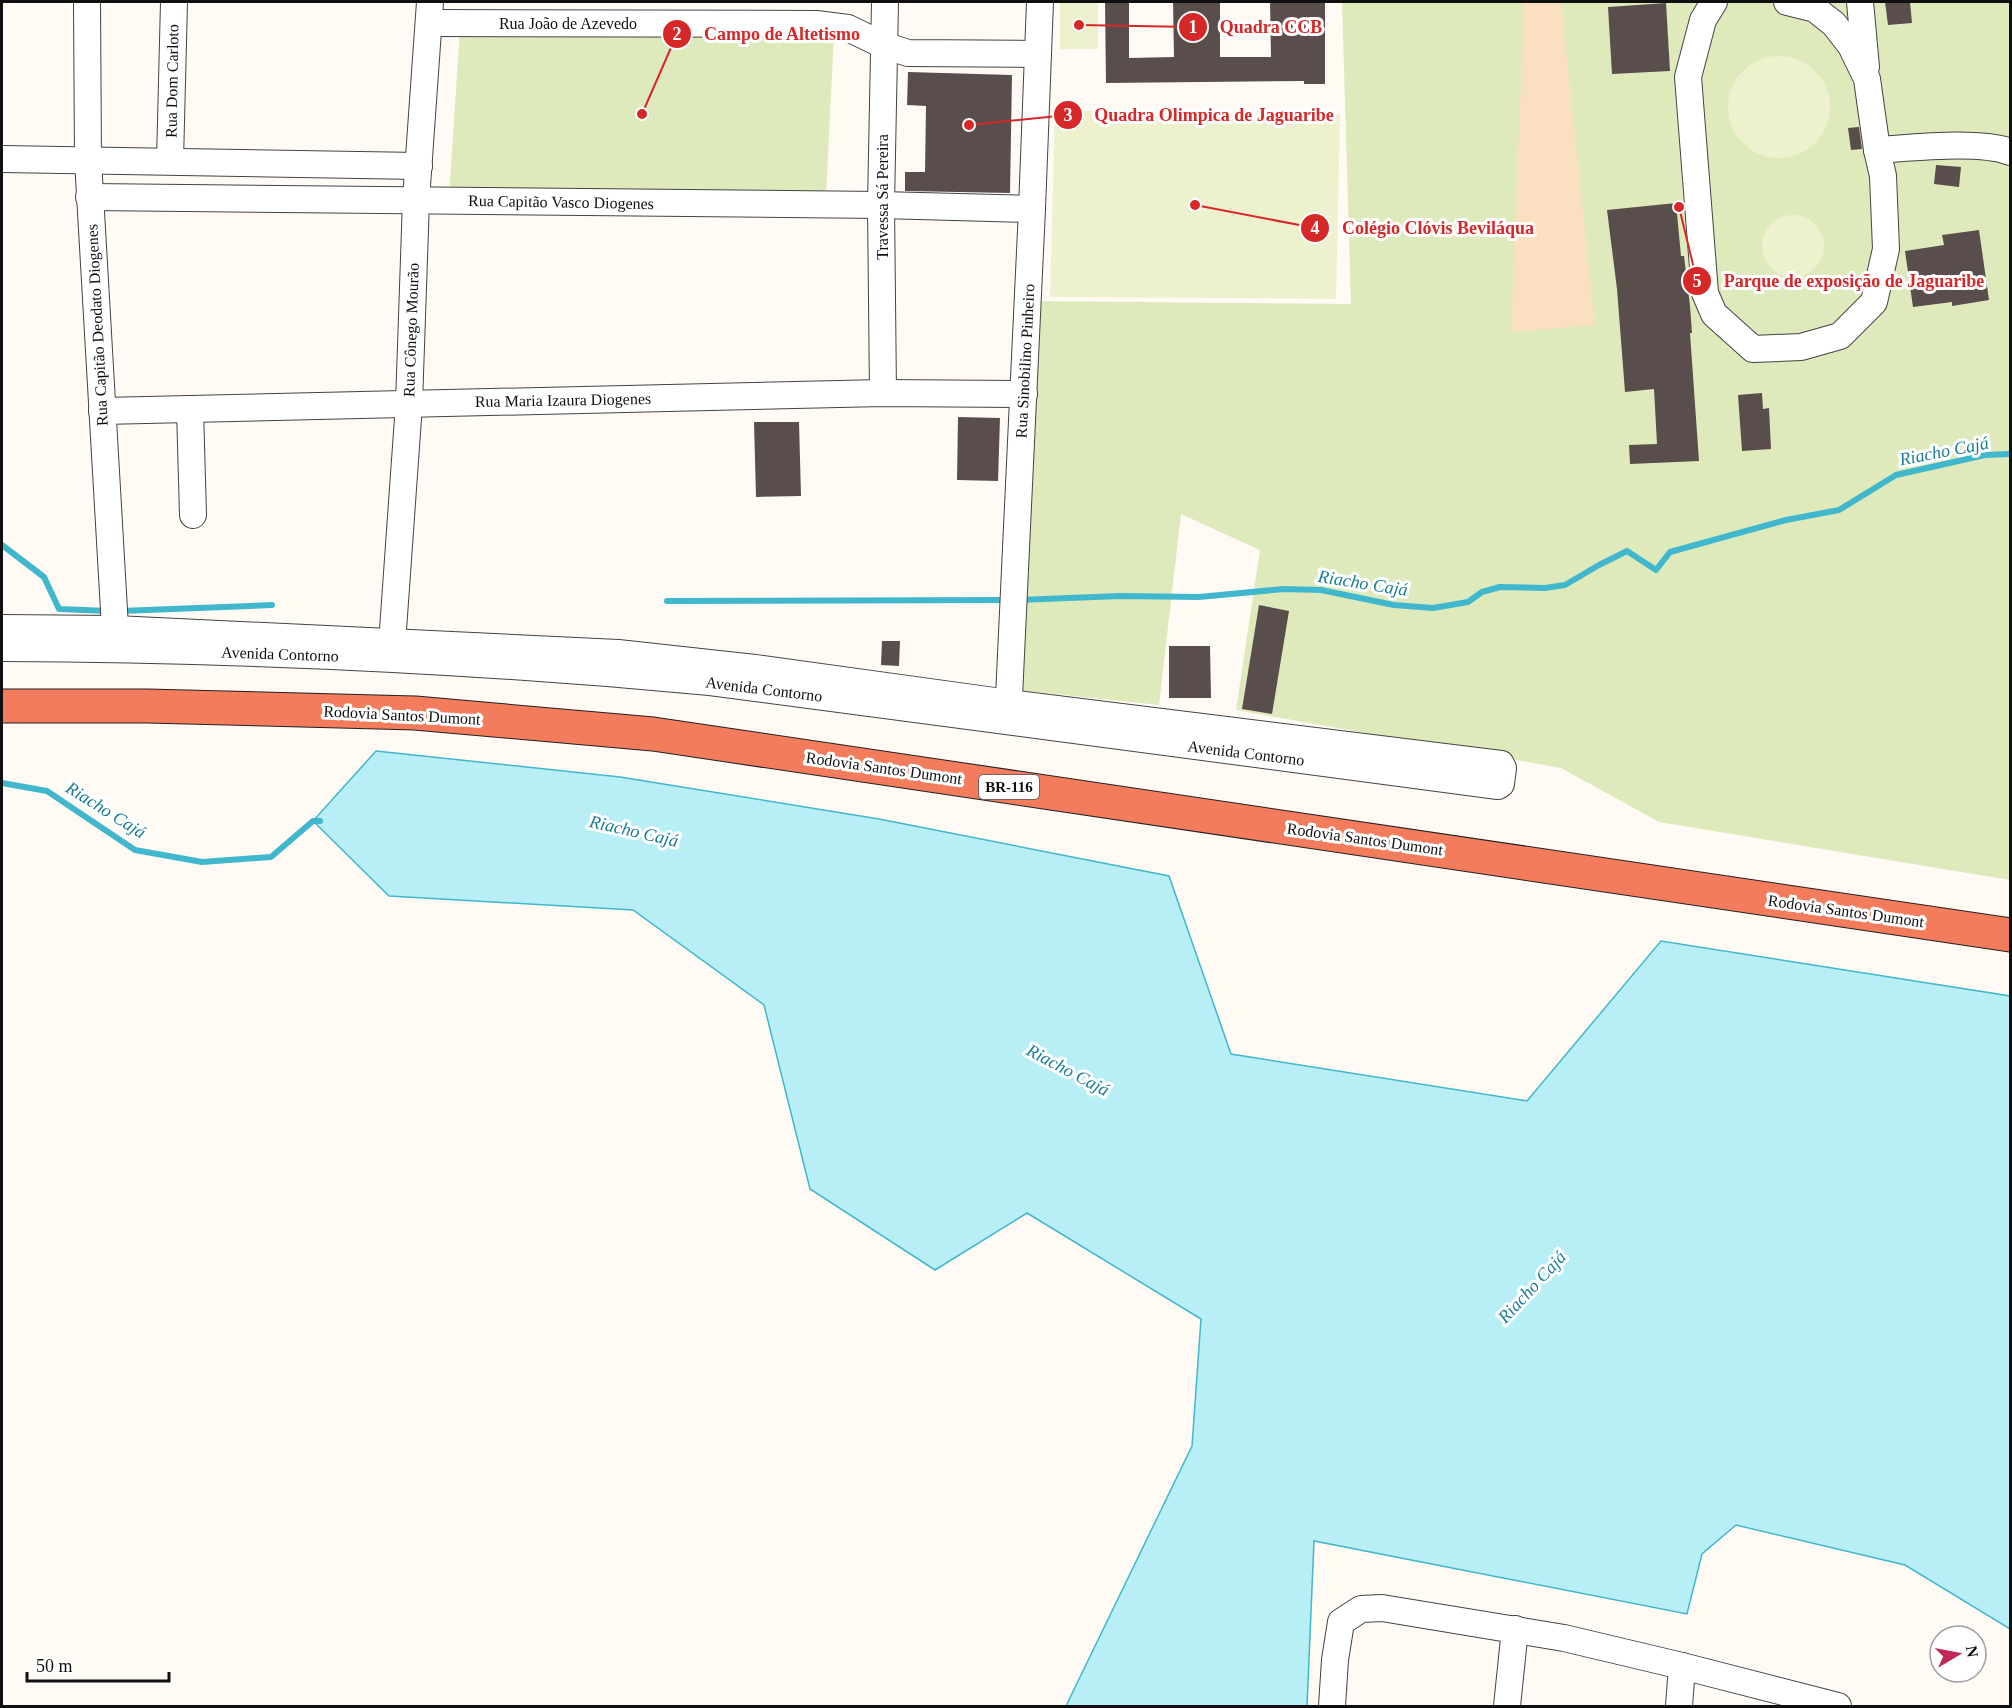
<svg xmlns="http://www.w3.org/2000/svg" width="2012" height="1708" font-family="Georgia,serif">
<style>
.green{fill:#dfeabc}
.sand{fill:#fadfc0}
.pitch{fill:#eef1ce}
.water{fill:#b8eef6;stroke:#40b7cd;stroke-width:1.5}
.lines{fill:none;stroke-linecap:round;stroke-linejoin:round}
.stream{stroke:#40b7cd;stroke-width:6}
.building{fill:#594e4c}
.minor-casing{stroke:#434343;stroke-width:28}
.highway-casing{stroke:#212121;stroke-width:35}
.minor{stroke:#fff;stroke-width:26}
.highway{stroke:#f37c5d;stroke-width:33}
.labels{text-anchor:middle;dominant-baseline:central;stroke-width:6;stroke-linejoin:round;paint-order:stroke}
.shield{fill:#fff;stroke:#585858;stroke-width:1.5}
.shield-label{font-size:15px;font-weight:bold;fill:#101010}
.street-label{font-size:16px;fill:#101010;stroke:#fff}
.water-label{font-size:18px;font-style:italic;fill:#187d94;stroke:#fff}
.leader{fill:none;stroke:#d62828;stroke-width:2}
.callout-dot{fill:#d62828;stroke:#fff;stroke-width:2}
.mark-label{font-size:18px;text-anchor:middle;font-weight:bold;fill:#fff}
.callout-label{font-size:18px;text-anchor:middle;font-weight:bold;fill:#d62828;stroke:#fff;stroke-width:6;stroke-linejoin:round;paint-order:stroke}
</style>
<rect width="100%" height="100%" fill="#fffaf3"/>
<g class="green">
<polygon points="1342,2 2010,2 2010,880 1659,822 1561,768 1236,710 1260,550 1181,514 1159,705 1018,690 1038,301 1351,304"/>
<polygon points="460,29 834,33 826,196 449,196"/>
</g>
<polygon class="sand" points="1524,2 1561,2 1595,325 1511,332"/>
<g class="pitch">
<rect x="1060" y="2" width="38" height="47"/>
<circle cx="1779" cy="107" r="51"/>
<polygon points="1055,110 1340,115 1336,299 1050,297"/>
<circle cx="1793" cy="246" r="31"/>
</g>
<polygon class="water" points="376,751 620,777 879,819 1169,876 1231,1054 1527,1101 1661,941 2010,996 2010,1629 1905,1565 1736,1525 1702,1554 1687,1614 1314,1541 1307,1706 1066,1706 1192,1446 1201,1319 1027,1213 935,1270 810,1189 764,1005 633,910 389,896 313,821"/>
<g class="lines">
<g class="stream">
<polyline points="2,545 44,577 59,609 108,611"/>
<polyline points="1018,600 1120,596 1199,597 1284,589 1321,590 1394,605 1433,608 1468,602 1482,592 1500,587 1545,588 1565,585 1599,565 1627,551 1656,570 1670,552 1786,520 1839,510 1896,475 1985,455 2010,454"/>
<polyline points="667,601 1008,600"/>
<polyline points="121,611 272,605"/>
<polyline points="2,783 47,791 135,850 202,862 271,857 313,821 320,821"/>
</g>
</g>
<g class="building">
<polygon points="1105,2 1129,2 1129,58 1174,57 1173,2 1220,2 1220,57 1271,57 1270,2 1325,2 1325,84 1304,84 1304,81 1106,83"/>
<polygon points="1885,2 1910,2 1912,23 1888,25"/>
<polygon points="1666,3 1670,71 1612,74 1608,7"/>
<polygon points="908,72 1012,75 1010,193 905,191 905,172 925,172 926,106 907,105"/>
<polygon points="1859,127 1862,149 1851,150 1848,128"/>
<polygon points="1936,165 1961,167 1959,187 1934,184"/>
<polygon points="1676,203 1681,256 1684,256 1690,306 1692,333 1690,333 1699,461 1630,464 1629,445 1657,444 1654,389 1625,392 1617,289 1607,210"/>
<polygon points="1979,230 1989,300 1952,306 1952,302 1913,307 1905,251 1944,245 1942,235"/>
<polygon points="1762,393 1763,409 1769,408 1771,449 1742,451 1738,395"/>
<polygon points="958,417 1000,418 998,481 957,480"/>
<polygon points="754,422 799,422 801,496 756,497"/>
<polygon points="1259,605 1289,611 1272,714 1242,709"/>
<polygon points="882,641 900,641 899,666 881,665"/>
<polygon points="1169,646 1210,646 1211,698 1169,698"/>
</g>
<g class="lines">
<defs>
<g id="minor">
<polyline points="87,2 88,160 116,645"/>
<polyline points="1714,2 1703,20 1688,77 1705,293 1714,314 1753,349 1801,347 1840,336 1874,302 1886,249 1883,176 1877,150 1867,79 1851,46 1834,24 1815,9 1787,2"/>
<polyline points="1860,2 1866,67"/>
<polyline points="429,23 816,24 848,28 883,45 908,53 1038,54"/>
<path d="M1877,150c34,-2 103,-10 133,2"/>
<polyline points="2,159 419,166"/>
<polyline points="170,161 174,2"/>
<polyline points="89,197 881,205 1032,209"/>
<polyline points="883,393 881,205 885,2"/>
<polyline points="190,409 193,515"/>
<polyline points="102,411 883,393 1024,394"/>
<path d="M2,628l113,1 503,24 137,15 254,35 492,61 2,4 -2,16 -3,2 -788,-104c-236,-22 -472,-33 -708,-34"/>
<polyline points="391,658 409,404 416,200 430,2"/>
<polyline points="1008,718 1032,209 1040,2"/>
<polyline points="1332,1706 1335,1660 1341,1622 1361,1609 1382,1608 1564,1638 1682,1666 1838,1706"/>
<polyline points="1507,1706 1515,1629"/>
<polyline points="1679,1706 1682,1666"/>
</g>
<polyline id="highway" points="2,706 147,706 415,713 653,734 2010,935"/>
</defs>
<use href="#minor" class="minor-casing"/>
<use href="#highway" class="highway-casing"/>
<use href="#minor" class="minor"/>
<use href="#highway" class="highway"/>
</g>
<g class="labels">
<rect class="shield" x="979" y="775" width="60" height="24" rx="4.5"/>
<g class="shield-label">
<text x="1009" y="787">BR-116</text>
</g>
<g class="street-label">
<text x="568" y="23">Rua João de Azevedo</text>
<text transform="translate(172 81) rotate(-89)">Rua Dom Carloto</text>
<text transform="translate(882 197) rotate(-90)">Travessa Sá Pereira</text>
<text transform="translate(561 202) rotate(1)">Rua Capitão Vasco Diogenes</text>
<text transform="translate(97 325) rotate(-93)">Rua Capitão Deodato Diogenes</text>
<text transform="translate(411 330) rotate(-88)">Rua Cônego Mourão</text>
<text transform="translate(1025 361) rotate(-87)">Rua Sinobilino Pinheiro</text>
<text transform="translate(563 400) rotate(-1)">Rua Maria Izaura Diogenes</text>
<text transform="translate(280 654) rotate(2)">Avenida Contorno</text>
<text transform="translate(764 689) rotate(7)">Avenida Contorno</text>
<text transform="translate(402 715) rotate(3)">Rodovia Santos Dumont</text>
<text transform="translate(1246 753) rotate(7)">Avenida Contorno</text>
<text transform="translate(884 768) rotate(8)">Rodovia Santos Dumont</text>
<text transform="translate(1365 839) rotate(8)">Rodovia Santos Dumont</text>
<text transform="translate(1846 911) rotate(8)">Rodovia Santos Dumont</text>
</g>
<g class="water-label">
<text transform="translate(1944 451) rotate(-11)">Riacho Cajá</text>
<text transform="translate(1363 583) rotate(9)">Riacho Cajá</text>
<text transform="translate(106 810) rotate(32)">Riacho Cajá</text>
<text transform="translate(634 831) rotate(13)">Riacho Cajá</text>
<text transform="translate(1068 1070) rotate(28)">Riacho Cajá</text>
<text transform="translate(1532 1287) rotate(-47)">Riacho Cajá</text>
</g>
</g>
<path class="leader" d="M1079 25L1193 27M642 114L677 34M969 125L1068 115M1195 205L1315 228M1679 207L1697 281"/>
<g class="callout-dot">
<circle cx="1079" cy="25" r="6"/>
<circle cx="642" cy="114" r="6"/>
<circle cx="969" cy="125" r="6"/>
<circle cx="1195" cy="205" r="6"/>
<circle cx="1679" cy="207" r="6"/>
<circle cx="1193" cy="27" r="15"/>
<circle cx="677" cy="34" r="15"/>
<circle cx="1068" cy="115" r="15"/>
<circle cx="1315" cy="228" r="15"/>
<circle cx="1697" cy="281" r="15"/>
</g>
<g class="mark-label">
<text x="1193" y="33">1</text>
<text x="677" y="40">2</text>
<text x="1068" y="121">3</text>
<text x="1315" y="234">4</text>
<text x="1697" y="287">5</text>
</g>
<g class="callout-label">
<text x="1271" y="33">Quadra CCB</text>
<text x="782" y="40">Campo de Altetismo</text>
<text x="1214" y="121">Quadra Olimpica de Jaguaribe</text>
<text x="1438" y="234">Colégio Clóvis Beviláqua</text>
<text x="1854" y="287">Parque de exposição de Jaguaribe</text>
</g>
<rect width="2012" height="1708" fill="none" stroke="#101010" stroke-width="6"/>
<g transform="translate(1958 1654) rotate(80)"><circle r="28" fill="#ffffff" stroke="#9f9f9f" stroke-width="1.5"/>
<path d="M0-4.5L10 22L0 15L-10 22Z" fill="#c02855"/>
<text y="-9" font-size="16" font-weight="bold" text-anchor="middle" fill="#101010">N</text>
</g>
<path d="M27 1672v9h142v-9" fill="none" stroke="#101010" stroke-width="3"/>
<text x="36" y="1672" font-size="18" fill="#101010" stroke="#ffffff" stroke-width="4.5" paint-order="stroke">50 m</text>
</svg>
